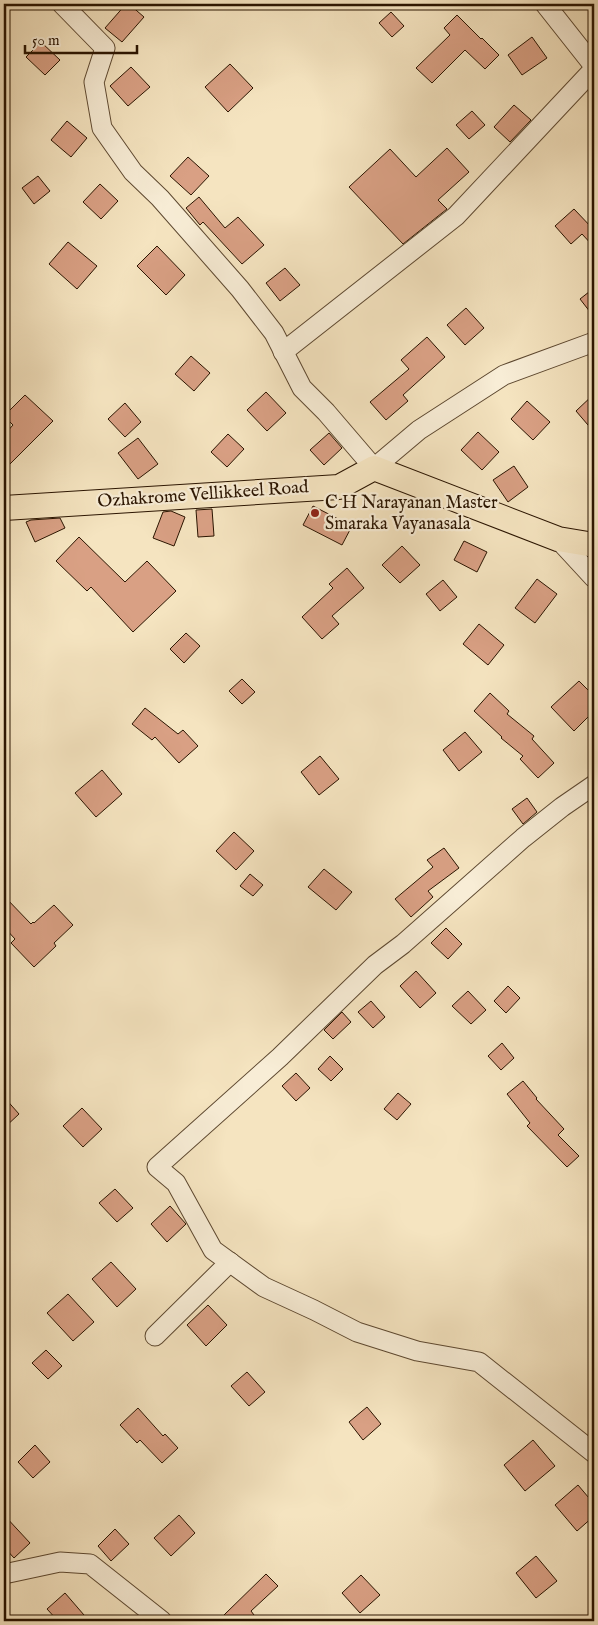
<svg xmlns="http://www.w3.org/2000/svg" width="598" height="1625" font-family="'IM FELL English',serif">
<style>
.building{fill:#d9a084;stroke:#2a1400}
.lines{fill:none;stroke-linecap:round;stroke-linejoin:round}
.minor-casing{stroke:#5d4830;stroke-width:21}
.major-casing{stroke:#2a1400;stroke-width:26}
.minor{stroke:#f8edd6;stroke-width:19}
.major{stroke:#f5e4c0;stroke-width:24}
.poi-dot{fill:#8f2418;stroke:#f8edd6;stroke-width:2}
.labels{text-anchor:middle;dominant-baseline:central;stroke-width:4.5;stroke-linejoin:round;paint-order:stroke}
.street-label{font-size:18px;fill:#2a1400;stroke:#f8edd6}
.poi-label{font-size:18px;fill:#2a1400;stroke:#f8edd6;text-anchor:start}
</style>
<rect width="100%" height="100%" fill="#f5e4c0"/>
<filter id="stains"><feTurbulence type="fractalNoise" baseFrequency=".004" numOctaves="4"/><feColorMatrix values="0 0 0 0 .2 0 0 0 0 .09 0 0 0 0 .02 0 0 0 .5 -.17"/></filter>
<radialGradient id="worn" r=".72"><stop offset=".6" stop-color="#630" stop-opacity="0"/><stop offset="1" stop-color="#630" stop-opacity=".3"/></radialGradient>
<g class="building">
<polygon points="126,4 129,4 144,17 122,42 105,28"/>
<polygon points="391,12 404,26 392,37 379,23"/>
<polygon points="457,15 481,39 482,38 499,55 485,69 465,50 432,83 416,68 450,35 444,28"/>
<polygon points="532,37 547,58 522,75 508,55"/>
<polygon points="41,42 60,60 45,75 26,57"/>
<polygon points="230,64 253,88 228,112 205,87"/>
<polygon points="131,67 150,87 128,106 110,86"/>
<polygon points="514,105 531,120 510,142 494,127"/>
<polygon points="472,111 485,125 469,139 456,125"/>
<polygon points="67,121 87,138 71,157 51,140"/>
<polygon points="447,148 469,172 438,200 447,209 403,244 349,187 390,149 416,177"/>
<polygon points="188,157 209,176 191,195 170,176"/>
<polygon points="38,176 50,191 34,204 22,188"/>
<polygon points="100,184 118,201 101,219 83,202"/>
<polygon points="199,197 225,228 238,217 264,245 242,264 203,222 200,225 186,208"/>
<polygon points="574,209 594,230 594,247 582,234 571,244 555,226"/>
<polygon points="68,242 97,266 77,289 49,264"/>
<polygon points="157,246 185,275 166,295 137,266"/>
<polygon points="285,268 300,285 280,301 266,283"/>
<polygon points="594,288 594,317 580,299"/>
<polygon points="466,308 484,328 465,345 447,325"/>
<polygon points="427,337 445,357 403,395 408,401 386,420 370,402 409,369 401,360"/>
<polygon points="191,356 210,373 194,391 175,374"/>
<polygon points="266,392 286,413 267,431 247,410"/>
<polygon points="594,394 594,432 576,411"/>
<polygon points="25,395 53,421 4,470 4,435 13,425 4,416"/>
<polygon points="527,401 550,422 533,440 511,419"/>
<polygon points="125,403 141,422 125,437 108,419"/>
<polygon points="478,432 499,452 482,470 461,450"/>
<polygon points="329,433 342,448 324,465 310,450"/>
<polygon points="228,434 244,449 227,467 211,452"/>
<polygon points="138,438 158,464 138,479 118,453"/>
<polygon points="514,466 528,487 508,502 493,480"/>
<polygon points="313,506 352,526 342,545 303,525"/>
<polygon points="212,509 214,536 198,537 196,510"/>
<polygon points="171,511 185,517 174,546 153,538 163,512"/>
<polygon points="60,518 65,528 35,542 26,522 31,520"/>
<polygon points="79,537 125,582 147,561 176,591 133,632 91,587 87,591 56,561"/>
<polygon points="464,541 487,552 477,572 454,560"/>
<polygon points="402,546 420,565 400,583 382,565"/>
<polygon points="347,568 364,588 332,616 339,624 322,639 302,617 333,588 329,584"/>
<polygon points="537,579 557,594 535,623 515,608"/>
<polygon points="443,580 457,597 440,611 426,594"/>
<polygon points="479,624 504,645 488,665 463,644"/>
<polygon points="186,633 200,646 184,663 170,649"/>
<polygon points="242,679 255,692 242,704 229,691"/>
<polygon points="579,681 594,696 594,711 574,731 551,707"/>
<polygon points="490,693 509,711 507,714 534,736 532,739 554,763 538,778 520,759 523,756 501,738 502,737 474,711"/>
<polygon points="145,708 178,734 183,730 198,746 179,763 155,737 152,740 132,724"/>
<polygon points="465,732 482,752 459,771 443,750"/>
<polygon points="320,756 339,779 319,795 301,772"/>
<polygon points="102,770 122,794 96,817 75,793"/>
<polygon points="527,798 537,812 523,824 512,809"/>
<polygon points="234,832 254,851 236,870 216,851"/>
<polygon points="444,848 459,868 428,891 433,897 411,917 395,899 433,867 427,860"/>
<polygon points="324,869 352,892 336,910 308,887"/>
<polygon points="250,874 263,885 253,896 240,886"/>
<polygon points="4,896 31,924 33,922 34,923 54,905 73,925 54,943 56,946 34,967 11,943 15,939 4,927"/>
<polygon points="446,928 462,944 448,959 431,943"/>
<polygon points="416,971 436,993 420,1008 400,986"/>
<polygon points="508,986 520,998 506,1013 494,1001"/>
<polygon points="468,991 486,1010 471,1024 452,1006"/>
<polygon points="371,1001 385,1017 373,1028 358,1012"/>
<polygon points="342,1012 351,1022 333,1039 324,1030"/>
<polygon points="502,1043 514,1058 501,1070 488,1056"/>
<polygon points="330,1056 343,1069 331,1081 318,1069"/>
<polygon points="296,1073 310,1088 296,1101 282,1086"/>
<polygon points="523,1081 537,1098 536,1099 564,1129 558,1135 579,1156 567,1167 527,1126 530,1123 507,1094"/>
<polygon points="398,1093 411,1104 397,1120 384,1109"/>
<polygon points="4,1097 19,1114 4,1128"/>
<polygon points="82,1108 102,1129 83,1147 63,1126"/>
<polygon points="115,1189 133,1208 117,1222 99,1203"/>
<polygon points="170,1206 186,1224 167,1242 151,1224"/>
<polygon points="111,1262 136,1289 117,1307 92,1279"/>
<polygon points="68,1294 94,1322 73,1341 47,1313"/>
<polygon points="208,1305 227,1325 206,1346 187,1325"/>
<polygon points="46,1350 62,1366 48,1379 32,1363"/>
<polygon points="247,1372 265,1392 249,1406 231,1386"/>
<polygon points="367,1407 381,1424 363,1440 349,1422"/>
<polygon points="138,1408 163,1436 165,1434 178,1448 162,1463 140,1440 137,1443 120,1425"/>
<polygon points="533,1440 555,1466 525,1491 504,1465"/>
<polygon points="35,1445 50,1462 33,1478 18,1462"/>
<polygon points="578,1485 594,1504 594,1516 577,1531 555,1505"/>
<polygon points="4,1515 30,1543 14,1558 4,1547"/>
<polygon points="179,1515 195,1533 171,1556 154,1538"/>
<polygon points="115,1529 129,1544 111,1561 98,1546"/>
<polygon points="536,1556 557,1581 536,1598 516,1573"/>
<polygon points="266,1574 278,1586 251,1611 254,1615 248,1621 230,1621 224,1615"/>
<polygon points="361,1575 380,1595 360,1613 342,1593"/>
<polygon points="65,1593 84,1615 77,1621 58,1621 47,1609"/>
</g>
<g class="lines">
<defs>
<g id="minor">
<polyline points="62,4 105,48 94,82 102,128 133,172 160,198 240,289 274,333 302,388 326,412 374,468 419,430 504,375 594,342"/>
<polyline points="545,4 594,66"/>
<polyline points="283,352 456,216 594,69"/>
<polyline points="558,539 594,578"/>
<polyline points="594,785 562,807 523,838 403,944 375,965 280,1057 157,1167 176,1183 213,1250 264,1287 314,1310 357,1332 417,1351 479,1362 594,1453"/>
<polyline points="155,1336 230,1262"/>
<polyline points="4,1574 60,1562 90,1564 162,1621"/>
</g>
<polyline id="major" points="4,508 339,487 374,468 558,539 594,545"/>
</defs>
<use href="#minor" class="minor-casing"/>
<use href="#major" class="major-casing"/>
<use href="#minor" class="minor"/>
<use href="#major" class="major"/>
</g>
<circle class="poi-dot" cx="315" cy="513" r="5"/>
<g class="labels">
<g class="street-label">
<text transform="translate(203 495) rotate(-4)">Ozhakrome Vellikkeel Road</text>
</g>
<g class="poi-label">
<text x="325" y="503">C H Narayanan Master<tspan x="325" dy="21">Smaraka Vayanasala</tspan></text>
</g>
</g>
<rect width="598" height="1625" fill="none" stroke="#f5e4c0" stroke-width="20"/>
<rect x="5" y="5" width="588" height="1615" fill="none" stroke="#2a1400" stroke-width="2.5"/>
<rect x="10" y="10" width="578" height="1605" fill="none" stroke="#2a1400"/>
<path d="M25 45v8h112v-8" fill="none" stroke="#2a1400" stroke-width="2.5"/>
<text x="32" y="45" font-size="15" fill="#2a1400" stroke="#f8edd6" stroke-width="4" paint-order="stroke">50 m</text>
<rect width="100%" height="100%" filter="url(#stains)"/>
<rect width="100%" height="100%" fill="url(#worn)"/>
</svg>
